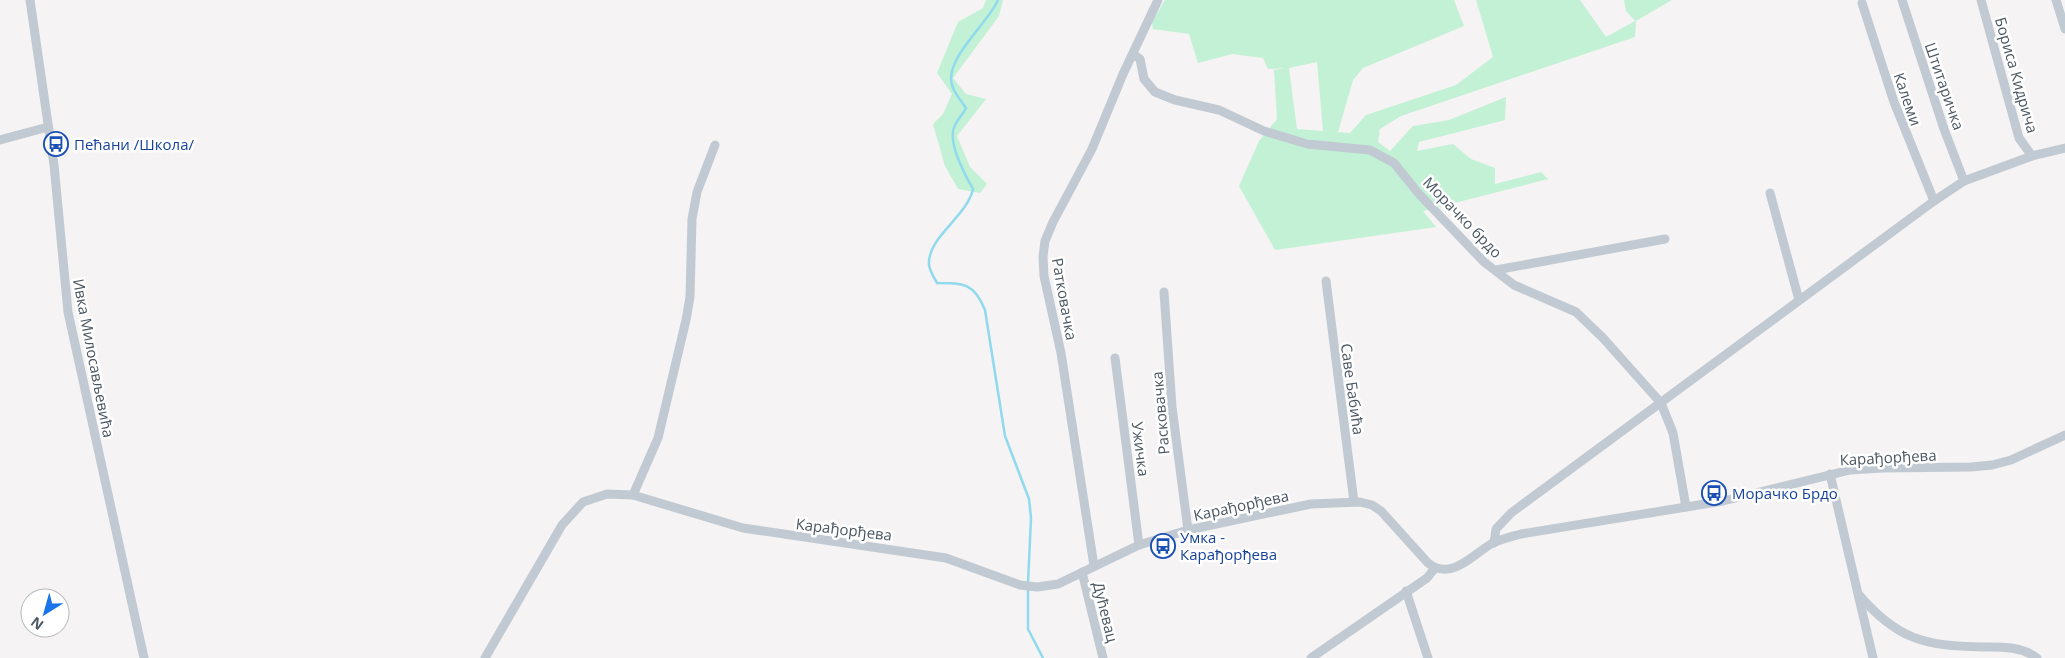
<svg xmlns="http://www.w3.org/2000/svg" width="2065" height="658" font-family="'Open Sans',sans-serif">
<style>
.green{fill:#c3f1d5;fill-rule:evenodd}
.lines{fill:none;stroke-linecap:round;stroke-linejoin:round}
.stream{stroke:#90daee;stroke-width:2.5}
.minor{stroke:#c1cad2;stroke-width:9}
.labels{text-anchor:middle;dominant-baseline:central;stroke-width:5;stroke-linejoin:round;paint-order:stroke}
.street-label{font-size:15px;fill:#4a5661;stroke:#fff}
.transit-label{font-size:15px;fill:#164399;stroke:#fff;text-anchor:start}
</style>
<rect width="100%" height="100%" fill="#f5f3f3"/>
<g class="green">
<polygon points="986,0 1003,0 999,16 953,78 966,94 986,99 957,136 970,167 987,184 980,193 958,189 945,166 933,124 943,114 952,94 937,73 958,22 983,8"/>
<path d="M1165,0h289l10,26 -101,42 -10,12 -15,52 12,1 16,-18 90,-30 37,-28 -17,-57h104l26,37 29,-16 -9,-10 -2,-11h48l-36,21 -1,16 -234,79 -21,13 -2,13 12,9 23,-25 36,-6 57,-23 -1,23 -86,22 -2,9 36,-7 18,15 24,9v16l46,-12 7,7 -125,32 13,16 -161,23 -36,-64 20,-45 18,-22 -3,-49 10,-2 -16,1 -5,-11 -31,-4 -34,9 -9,-29 -36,-5 -1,-7zM1317,62l6,69 -26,-2 -8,-61z"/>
</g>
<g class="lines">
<g class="stream">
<path d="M998,0c-10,24 -57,61 -45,88 3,7 9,14 13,20 -3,6 -8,11 -11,17 -9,16 10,50 18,64 -6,28 -46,48 -44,76 1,6 5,13 8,18 27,0 37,0 48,27l20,126 24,63 2,19 -3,65"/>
<polyline points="1028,588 1028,629 1043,658"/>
</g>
<g class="minor">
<polyline points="30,0 54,165 68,312 144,658"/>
<polyline points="1902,0 1944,129 1964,181"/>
<polyline points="1981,0 2019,138 2032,156"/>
<polyline points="2056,0 2065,29"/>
<polyline points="1862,3 1894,102 1934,201"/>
<polyline points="1134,55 1140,59 1144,79 1155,92 1175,100 1219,110 1264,131 1307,144 1370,150 1394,163 1419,194 1484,262 1514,285 1576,312 1603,338 1661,403 1673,433 1686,507"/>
<polyline points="0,140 48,127"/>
<polyline points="1770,193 1799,300"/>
<polyline points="1496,270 1665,239"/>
<polyline points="1326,281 1354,502"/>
<polyline points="1164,292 1172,407 1188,530"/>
<polyline points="1115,358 1139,545"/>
<polyline points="1830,474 1873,658"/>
<polyline points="633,495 658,438 686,320 690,297 692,219 697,192 715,145"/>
<polyline points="1494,543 1496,529 1511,513 1934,201 1964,181 2032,156 2065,148"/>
<polyline points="1094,566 1061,353 1044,276 1043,257 1045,241 1053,222 1092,149 1123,74 1158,0"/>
<polyline points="1082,572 1103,658"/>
<polyline points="1406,591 1428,658"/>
<path d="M1859,595c38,44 65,51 123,52 19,0 39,-1 55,11"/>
<path d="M485,658l77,-133 21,-23 24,-8 26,1 110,33 203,30 74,27 17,2 21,-3 81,-39 49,-15 123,-26 49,-2 12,3 9,6 47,52c23,18 43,-7 63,-19 9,-5 19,-7 30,-10l202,-33 127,-31 33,-2 88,-1 21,-2 19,-5 54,-25"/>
<polyline points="1311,658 1427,578 1435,568"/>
</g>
</g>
<defs>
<symbol id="bus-ring" viewBox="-11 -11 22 22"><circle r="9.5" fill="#fff" stroke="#1a4fb4" stroke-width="1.5"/><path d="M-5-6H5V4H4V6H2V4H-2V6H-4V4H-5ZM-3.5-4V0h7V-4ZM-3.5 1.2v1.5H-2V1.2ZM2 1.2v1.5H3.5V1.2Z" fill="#1a4fb4"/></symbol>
</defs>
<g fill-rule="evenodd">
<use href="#bus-ring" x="42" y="130" width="28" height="28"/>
<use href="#bus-ring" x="1700" y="479" width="28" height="28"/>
<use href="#bus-ring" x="1149" y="532" width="28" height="28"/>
</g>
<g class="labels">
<g class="street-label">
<text transform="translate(2017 75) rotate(74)">Бориса Кидрича</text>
<text transform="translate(1945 86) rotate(71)">Штитаричка</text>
<text transform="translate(1908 99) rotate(71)">Калеми</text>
<text transform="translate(1463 217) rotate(46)">Морачко брдо</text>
<text transform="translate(1065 299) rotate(80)">Ратковачка</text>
<text transform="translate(94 358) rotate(79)">Ивка Милосављевића</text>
<text transform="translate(1353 389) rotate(82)">Саве Бабића</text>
<text transform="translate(1160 413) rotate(-95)">Расковачка</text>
<text transform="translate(1141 449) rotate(83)">Ужичка</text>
<text transform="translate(1888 457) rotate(-3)">Карађорђева</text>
<text transform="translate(1241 505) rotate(-12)">Карађорђева</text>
<text transform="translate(844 529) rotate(7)">Карађорђева</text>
<text transform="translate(1106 612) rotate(76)">Дућевац</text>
</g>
<g class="transit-label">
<text x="74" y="144">Пећани /Школа/</text>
<text x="1732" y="493">Морачко Брдо</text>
<text x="1180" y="537">Умка -<tspan x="1180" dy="17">Карађорђева</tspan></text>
</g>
</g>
<g transform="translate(45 613) rotate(217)"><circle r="24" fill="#ffffff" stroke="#b7bbc0"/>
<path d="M0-4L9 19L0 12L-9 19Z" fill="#1a73e8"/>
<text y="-8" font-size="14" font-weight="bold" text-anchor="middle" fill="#4a5661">N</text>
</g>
</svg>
